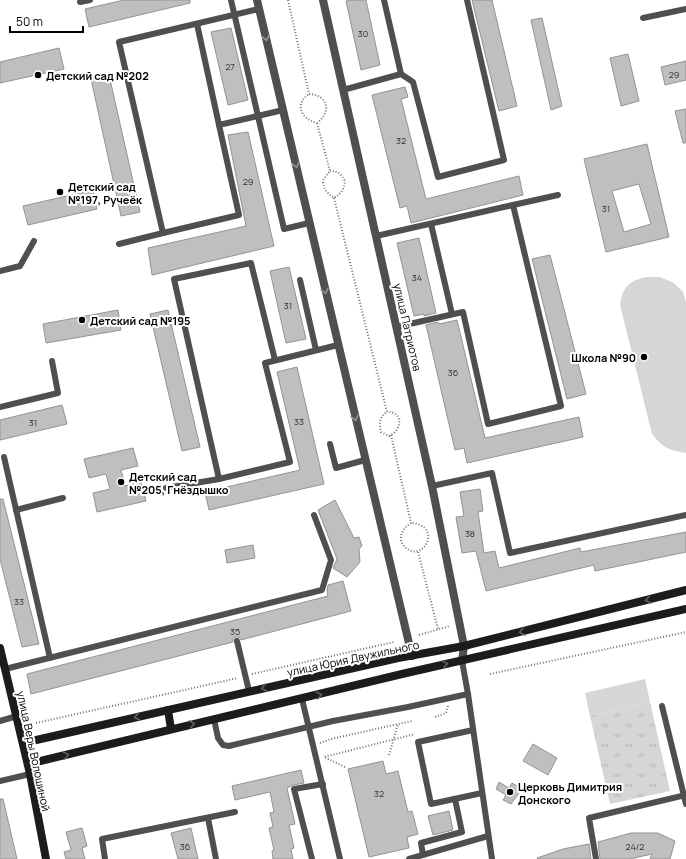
<svg xmlns="http://www.w3.org/2000/svg" width="686" height="859" font-family="Manrope,sans-serif">
<style>
.grass{fill:url(#grass-tufts)}
.park{fill:#d6d6d6}
.building{fill:#bfbfbf;stroke:#939393;fill-rule:evenodd}
.lines{fill:none;stroke-linecap:round;stroke-linejoin:round}
.path{stroke:#717171;stroke-width:2;stroke-dasharray:1 2;stroke-linecap:butt}
.lane{stroke:#4f4f4f;stroke-width:6}
.street{stroke:#4f4f4f;stroke-width:8}
.secondary{stroke:#1c1c1c;stroke-width:8}
.oneway{stroke:#959595}
.oneway2{stroke:#606060}
.poi-dot{fill:#000;stroke:#fff;stroke-width:1.5}
.labels{text-anchor:middle;dominant-baseline:central;stroke-width:4;stroke-linejoin:round;paint-order:stroke}
.number-label{font-size:9px;fill:#303030}
.poi-label{font-size:11px;font-weight:bold;fill:#000;stroke:#fff;text-anchor:start}
.street-label{font-size:11px;fill:#000;stroke:#fff}
</style>
<defs>
<pattern id="grass-tufts" width="24" height="20" patternUnits="userSpaceOnUse"><rect width="24" height="20" fill="#d6d6d6"/><path d="M3 7l-1-3M5 7V3M7 7l1-3M15 17l-1-3M17 17v-4M19 17l1-3" fill="none" stroke="#b6b6b6"/></pattern>
</defs>
<rect width="100%" height="100%" fill="#fff"/>
<polygon class="grass" points="650,702 670,791 610,804 590,716"/>
<g class="park">
<path d="M647,277h13l14,6 9,9 3,10v151c-18,-3 -23,-5 -34,-19l-32,-129c2,-18 10,-25 27,-28z"/>
<polygon points="645,679 650,702 590,716 585,693"/>
</g>
<g class="building">
<polygon points="124,0 190,0 190,3 89,27 85,9"/>
<polygon points="351,0 366,0 380,65 361,70 346,1"/>
<polygon points="472,0 492,0 517,106 499,111"/>
<polygon points="542,18 562,106 551,110 531,20"/>
<polygon points="231,28 248,100 228,105 211,32"/>
<polygon points="59,48 64,69 0,83 0,62"/>
<polygon points="628,54 639,101 621,106 610,58"/>
<polygon points="686,61 686,80 665,85 661,67"/>
<polygon points="109,75 140,212 121,216 91,79"/>
<polygon points="405,87 408,97 401,99 426,199 519,176 523,195 411,223 407,206 400,208 372,95"/>
<polygon points="686,109 686,143 683,143 675,111"/>
<polygon points="248,132 274,246 152,275 148,248 246,226 228,135"/>
<path d="M647,144l22,93 -63,15 -22,-93zM639,184l12,40 -27,8 -12,-41z"/>
<polygon points="93,190 97,209 28,225 23,206"/>
<polygon points="419,238 436,313 424,316 424,314 414,316 397,243"/>
<polygon points="550,255 586,394 567,399 532,259"/>
<polygon points="289,267 306,339 286,343 270,271"/>
<polygon points="118,310 121,330 46,343 43,324"/>
<polygon points="168,310 200,447 182,451 150,314"/>
<polygon points="457,320 485,438 579,417 583,437 467,463 464,448 455,450 426,325 438,322 439,324"/>
<polygon points="297,367 324,484 209,510 205,492 300,470 277,372"/>
<polygon points="62,405 67,424 0,440 0,420"/>
<polygon points="133,448 138,466 121,470 125,486 141,482 146,501 97,512 93,493 110,489 106,474 89,478 84,459"/>
<polygon points="480,489 483,511 478,512 484,553 495,551 499,568 580,548 581,552 686,532 686,552 595,571 594,565 486,591 476,551 462,553 456,517 464,516 460,492"/>
<polygon points="0,499 3,499 39,644 22,647 0,559"/>
<polygon points="335,500 354,538 359,537 362,546 359,549 360,562 347,577 333,568 337,559 318,510"/>
<polygon points="253,545 255,558 227,563 225,550"/>
<polygon points="343,581 351,611 241,640 239,637 236,637 233,639 233,642 31,694 27,674 328,596 327,591 328,585"/>
<polygon points="533,744 557,758 548,775 523,761"/>
<polygon points="383,761 386,774 398,771 408,812 412,811 418,834 407,837 409,848 369,857 348,769"/>
<polygon points="301,770 304,783 293,785 287,788 295,824 289,825 294,848 291,849 293,859 273,859 272,851 274,850 269,828 273,827 270,813 274,812 270,792 235,800 232,786"/>
<polygon points="499,782 509,788 512,783 522,789 511,804 503,800 506,795 496,789"/>
<polygon points="0,799 3,799 17,859 0,859"/>
<polygon points="449,811 453,830 433,835 428,816"/>
<polygon points="82,828 87,846 82,848 85,859 66,859 64,852 71,850 66,832"/>
<polygon points="191,828 198,859 178,859 171,833"/>
<polygon points="631,833 658,833 675,841 670,859 650,859 652,854 630,859 600,859 598,842"/>
<polygon points="589,844 591,859 538,859 537,858 563,849"/>
</g>
<g class="lines">
<g class="path">
<polyline points="288,0 309,94"/>
<path d="M309,94c19,1 23,18 8,29 -16,-4 -23,-19 -8,-29z"/>
<path d="M317,123l13,48 -7,9c0,9 4,13 11,18 8,-5 10,-9 11,-17 -4,-7 -7,-10 -15,-10"/>
<path d="M334,198l53,214c-8,5 -8,11 -6,20l8,4c13,-5 15,-25 -2,-24"/>
<path d="M391,435l20,88c-9,6 -15,16 -5,25 18,15 37,-23 5,-25"/>
<polyline points="418,552 438,629"/>
<polyline points="419,635 450,626"/>
<polyline points="252,674 394,642"/>
<polyline points="490,674 686,632"/>
<polyline points="435,717 446,713 448,706"/>
<polyline points="36,723 238,678"/>
<polyline points="320,743 331,739 398,724"/>
<polyline points="389,755 398,724 413,721"/>
<polyline points="345,767 324,757 415,734"/>
</g>
<g class="lane">
<polyline points="231,0 258,116 284,229 309,223"/>
<polyline points="384,0 401,74 413,82 438,177 504,160 467,0"/>
<polyline points="80,2 90,0"/>
<polyline points="259,9 119,42 163,233 239,215 219,125 283,110"/>
<polyline points="643,18 686,9"/>
<polyline points="197,24 219,125"/>
<polyline points="343,90 401,74"/>
<polyline points="513,205 558,195"/>
<polyline points="431,224 452,314"/>
<polyline points="376,236 513,205 561,406 488,424 463,312 396,327"/>
<polyline points="119,244 163,233"/>
<polyline points="0,271 20,266 34,241"/>
<polyline points="300,280 316,350"/>
<polyline points="275,360 251,263 174,279 219,479 290,462 265,363 338,345"/>
<polyline points="0,407 58,393 52,361"/>
<polyline points="330,444 336,468 365,460"/>
<polyline points="4,457 50,658"/>
<polyline points="432,486 492,473 510,553 686,515"/>
<polyline points="166,488 219,479"/>
<polyline points="16,510 63,498"/>
<polyline points="237,641 249,691"/>
<polyline points="462,661 468,694 492,859"/>
<polyline points="5,669 322,590 331,560 314,515"/>
<polyline points="302,699 340,859"/>
<polyline points="662,706 686,804"/>
<polyline points="214,719 218,738 223,745 229,746 333,721 408,707 468,694"/>
<polyline points="0,721 17,716"/>
<polyline points="473,730 418,742 431,804 482,793"/>
<polyline points="0,781 30,774"/>
<polyline points="208,818 216,859"/>
<polyline points="423,855 421,843 462,832 455,799"/>
<polyline points="105,859 102,839 235,812"/>
<polyline points="312,859 294,789 323,784"/>
<polyline points="409,859 488,836"/>
<polyline points="596,859 589,818 686,795"/>
</g>
<g class="street">
<polyline points="257,0 412,656"/>
<polyline points="323,0 432,486 464,646 462,661"/>
</g>
<g class="secondary">
<polyline points="0,648 30,774 46,859"/>
<polyline points="168,710 171,729"/>
<polyline points="23,743 398,658 464,646 686,590"/>
<polyline points="28,764 402,674 686,609"/>
</g>
</g>
<defs><path id="oneway-chevron" d="M-2-3.5L2.5 0L-2 3.5" fill="none" stroke-width="1.6" stroke-linecap="round" stroke-linejoin="round"/></defs>
<g class="oneway">
<use href="#oneway-chevron" transform="translate(266 38) rotate(77)"/>
<use href="#oneway-chevron" transform="translate(296 165) rotate(77)"/>
<use href="#oneway-chevron" transform="translate(325 291) rotate(77)"/>
<use href="#oneway-chevron" transform="translate(355 418) rotate(77)"/>
</g>
<g class="oneway2">
<use href="#oneway-chevron" transform="translate(648 600) rotate(166)"/>
<use href="#oneway-chevron" transform="translate(522 632) rotate(166)"/>
<use href="#oneway-chevron" transform="translate(445 664) rotate(-13)"/>
<use href="#oneway-chevron" transform="translate(264 688) rotate(167)"/>
<use href="#oneway-chevron" transform="translate(319 695) rotate(-14)"/>
<use href="#oneway-chevron" transform="translate(137 717) rotate(167)"/>
<use href="#oneway-chevron" transform="translate(192 724) rotate(-13)"/>
<use href="#oneway-chevron" transform="translate(66 755) rotate(-14)"/>
</g>
<g class="poi-dot">
<circle cx="38" cy="75" r="4"/>
<circle cx="60" cy="192" r="4"/>
<circle cx="82" cy="320" r="4"/>
<circle cx="644" cy="357" r="4"/>
<circle cx="121" cy="482" r="4"/>
<circle cx="510" cy="792" r="4"/>
</g>
<g class="labels">
<g class="number-label">
<text x="363" y="33">30</text>
<text x="230" y="66">27</text>
<text x="674" y="74">29</text>
<text x="401" y="140">32</text>
<text x="248" y="181">29</text>
<text x="606" y="208">31</text>
<text x="417" y="277">34</text>
<text x="288" y="305">31</text>
<text x="453" y="372">36</text>
<text x="299" y="421">33</text>
<text x="33" y="422">31</text>
<text x="470" y="533">38</text>
<text x="19" y="601">33</text>
<text x="235" y="631">35</text>
<text x="379" y="793">32</text>
<text x="185" y="846">36</text>
<text x="635" y="846">24/2</text>
</g>
<g class="poi-label">
<text x="46" y="75">Детский сад №202</text>
<text x="68" y="186">Детский сад<tspan x="68" dy="13">№197, Ручеёк</tspan></text>
<text x="90" y="320">Детский сад №195</text>
<text x="636" y="357" text-anchor="end">Школа №90</text>
<text x="129" y="476">Детский сад<tspan x="129" dy="13">№205, Гнёздышко</tspan></text>
<text x="518" y="786">Церковь Димитрия<tspan x="518" dy="13">Донского</tspan></text>
</g>
<g class="street-label">
<text transform="translate(408 327) rotate(77)">улица Патриотов</text>
<text transform="translate(353 658) rotate(-12)">улица Юрия Двужильного</text>
<text transform="translate(34 751) rotate(78)">улица Веры Волошиной</text>
</g>
</g>
<path d="M10 26v6h73v-6" fill="none" stroke="#000000" stroke-width="2"/>
<text x="16" y="26" font-size="12" fill="#000000" stroke="#ffffff" stroke-width="3" paint-order="stroke">50 m</text>
</svg>
